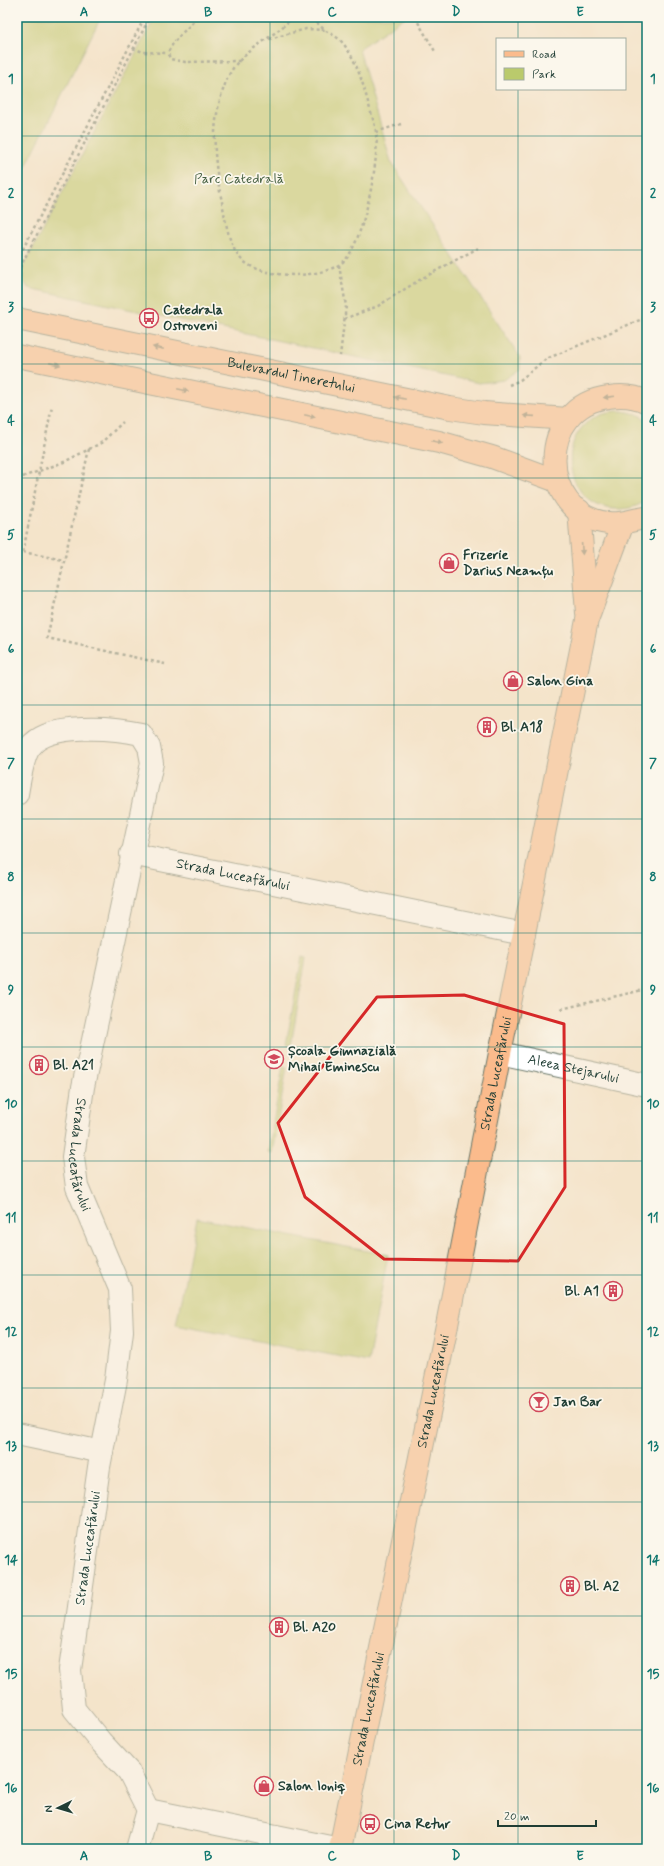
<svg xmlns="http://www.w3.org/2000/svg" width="664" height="1866" font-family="Mynerve,sans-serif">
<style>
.green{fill:#baca6c;stroke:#6c8450}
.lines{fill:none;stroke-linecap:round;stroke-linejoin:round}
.minor-casing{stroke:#6a7769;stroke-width:24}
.major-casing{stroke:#6a7769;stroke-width:24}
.path{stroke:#6a7769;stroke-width:2.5;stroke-dasharray:3 3;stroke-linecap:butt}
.minor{stroke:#fff;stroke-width:22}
.major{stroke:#fbbb8c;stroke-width:22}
.oneway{fill:#82765c}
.marked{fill:none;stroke:#d62828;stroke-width:3;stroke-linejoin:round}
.grid{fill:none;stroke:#0f766e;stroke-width:1;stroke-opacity:0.55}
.labels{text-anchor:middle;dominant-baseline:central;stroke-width:3.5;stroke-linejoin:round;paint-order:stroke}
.park-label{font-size:14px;fill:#466042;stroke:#fbf7ec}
.poi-label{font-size:14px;font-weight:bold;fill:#1f3d34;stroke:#fbf7ec;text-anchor:start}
.street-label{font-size:14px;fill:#1f3d34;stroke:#fbf7ec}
.neatline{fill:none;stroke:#0f766e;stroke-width:1.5}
.grid-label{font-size:13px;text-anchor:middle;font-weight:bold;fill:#0f766e}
</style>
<rect width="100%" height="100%" fill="#fbf7ec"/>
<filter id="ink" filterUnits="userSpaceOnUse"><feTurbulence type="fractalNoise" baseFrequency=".025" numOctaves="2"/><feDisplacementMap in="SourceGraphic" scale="8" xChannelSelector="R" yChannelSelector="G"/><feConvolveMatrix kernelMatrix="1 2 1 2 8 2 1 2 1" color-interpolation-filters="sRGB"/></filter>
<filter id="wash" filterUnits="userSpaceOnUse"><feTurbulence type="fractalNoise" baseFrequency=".012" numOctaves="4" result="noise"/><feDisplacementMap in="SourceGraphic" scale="16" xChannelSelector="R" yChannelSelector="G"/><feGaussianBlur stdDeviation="0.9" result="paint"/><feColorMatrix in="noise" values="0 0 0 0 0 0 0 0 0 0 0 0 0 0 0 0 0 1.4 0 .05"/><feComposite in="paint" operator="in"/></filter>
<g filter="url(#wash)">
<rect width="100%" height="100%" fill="#f4e4cb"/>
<g class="green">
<polygon points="17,17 101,17 17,184"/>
<polygon points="155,17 405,17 359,49 391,162 520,357 520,369 504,380 479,383 28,288 23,280 23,267"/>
<path d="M622,411l15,3 10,6v80c-8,6 -18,9 -28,9 -50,2 -66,-66 -26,-91 9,-6 19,-7 29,-7z"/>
<polygon points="302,957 306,958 291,1045 286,1045"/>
<polygon points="283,1066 287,1067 272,1153 268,1152"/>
<polygon points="197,1218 388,1255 368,1362 176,1325"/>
</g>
</g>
<g filter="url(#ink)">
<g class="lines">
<defs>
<g id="minor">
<path id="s1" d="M17,794c2,-12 6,-38 13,-47 18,-25 84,-19 111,-13l8,13 3,16 -69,324 -10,70 4,30 43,102 2,42 -6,49 -17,87 -29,203 4,39 27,33 28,30 19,38 -11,39"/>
<path id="s2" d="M131,854l393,80"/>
<path id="s3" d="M500,1053l147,32"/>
<polyline points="17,1434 102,1452"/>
<polyline points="148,1810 340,1849"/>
</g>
<g id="major">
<path id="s4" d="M17,319l433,89 34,5 84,6"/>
<polyline points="17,356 439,442 492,457 557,481"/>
<path d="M647,402c-12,-6 -25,-7 -38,-5 -73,8 -72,118 -1,126 14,2 25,-4 39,-5"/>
<polyline points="579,510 587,613"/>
<path id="s5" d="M340,1849l107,-524 53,-272 87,-433 36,-97"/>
</g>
</defs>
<use href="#minor" class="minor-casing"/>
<use href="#major" class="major-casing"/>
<g class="path">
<path d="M197,17c-9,12 -24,22 -29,36l2,6 15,3 55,-1"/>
<path d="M293,17c-16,17 -38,28 -54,44 -9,9 -13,20 -17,32 -11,35 -8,68 -1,104 4,18 6,42 16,57 16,27 90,27 109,5 18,-21 34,-101 30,-127 -1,-8 -4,-15 -6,-23 -5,-17 -9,-34 -17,-50 -3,-6 -8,-14 -13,-19 -4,-4 -9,-6 -14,-9 -5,-4 -10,-9 -14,-14"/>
<polyline points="415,17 436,53"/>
<polyline points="269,39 306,29 325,30"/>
<polyline points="133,48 143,52 168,53"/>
<polyline points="376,132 401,124"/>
<polyline points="17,260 145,17"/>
<polyline points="339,265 346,306 340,356"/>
<polyline points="17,273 150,17"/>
<polyline points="344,319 378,306 421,279 478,248"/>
<polyline points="509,385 520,380 546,359 647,317"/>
<polyline points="89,449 47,638 165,664"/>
<polyline points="17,479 64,462 101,443 123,422"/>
<polyline points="17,551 64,560"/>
<polyline points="23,552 52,406"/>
<polyline points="561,1009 647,989"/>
</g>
<use href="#minor" class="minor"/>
<use href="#major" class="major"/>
</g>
<defs><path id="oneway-solid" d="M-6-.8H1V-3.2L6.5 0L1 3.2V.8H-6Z"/></defs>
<g class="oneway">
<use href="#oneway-solid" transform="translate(158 348) rotate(-168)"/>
<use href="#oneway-solid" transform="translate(55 364) rotate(12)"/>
<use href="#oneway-solid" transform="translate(183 390) rotate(12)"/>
<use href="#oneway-solid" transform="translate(609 397) rotate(173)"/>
<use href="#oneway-solid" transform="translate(400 398) rotate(-168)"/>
<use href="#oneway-solid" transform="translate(310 416) rotate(12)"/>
<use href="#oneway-solid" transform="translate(529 416) rotate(-176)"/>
<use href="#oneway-solid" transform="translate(437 442) rotate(13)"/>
<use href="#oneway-solid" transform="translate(582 549) rotate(86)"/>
</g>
</g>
<path d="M0 0H664V1866H0ZM464,995l100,29 1,163 -47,74 -134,-2 -79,-62 -27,-74 99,-126z" fill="#f4e4cb" fill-opacity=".55" fill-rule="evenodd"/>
<path class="marked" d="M464,995l100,29 1,163 -47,74 -134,-2 -79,-62 -27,-74 99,-126z"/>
<path class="grid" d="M146,17v1832M270,17v1832M394,17v1832M518,17v22M518,89v1760M17,136h630M17,250h630M17,364h630M17,478h630M17,591h630M17,705h630M17,819h630M17,933h630M17,1047h630M17,1161h630M17,1275h630M17,1388h630M17,1502h630M17,1616h630M17,1730h630"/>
<defs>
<symbol id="bus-ring" viewBox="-11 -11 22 22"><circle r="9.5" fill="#fbf7ec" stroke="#d1495b" stroke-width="1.5"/><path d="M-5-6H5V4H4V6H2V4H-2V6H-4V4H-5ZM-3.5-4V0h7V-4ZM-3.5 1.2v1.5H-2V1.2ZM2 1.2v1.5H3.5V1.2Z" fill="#d1495b"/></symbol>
<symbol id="shop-ring" viewBox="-11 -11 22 22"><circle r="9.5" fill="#fbf7ec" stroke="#d1495b" stroke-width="1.5"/><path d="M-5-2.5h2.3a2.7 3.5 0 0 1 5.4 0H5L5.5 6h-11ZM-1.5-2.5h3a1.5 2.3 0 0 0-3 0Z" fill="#d1495b"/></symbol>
<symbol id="building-ring" viewBox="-11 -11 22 22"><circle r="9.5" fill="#fbf7ec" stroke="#d1495b" stroke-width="1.5"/><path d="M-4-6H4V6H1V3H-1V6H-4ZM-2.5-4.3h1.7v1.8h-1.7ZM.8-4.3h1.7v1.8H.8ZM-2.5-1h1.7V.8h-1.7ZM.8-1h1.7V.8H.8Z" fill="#d1495b"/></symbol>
<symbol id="school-ring" viewBox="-11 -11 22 22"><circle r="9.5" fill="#fbf7ec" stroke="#d1495b" stroke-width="1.5"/><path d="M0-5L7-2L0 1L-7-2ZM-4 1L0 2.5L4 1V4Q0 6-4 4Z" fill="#d1495b"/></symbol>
<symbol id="bar-ring" viewBox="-11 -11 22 22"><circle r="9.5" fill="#fbf7ec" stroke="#d1495b" stroke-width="1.5"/><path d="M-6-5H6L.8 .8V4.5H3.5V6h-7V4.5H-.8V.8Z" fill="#d1495b"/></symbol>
</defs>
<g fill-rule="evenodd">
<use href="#bus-ring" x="138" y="307" width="22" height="22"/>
<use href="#shop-ring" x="438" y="552" width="22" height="22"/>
<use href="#shop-ring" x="502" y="670" width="22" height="22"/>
<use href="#building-ring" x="476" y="716" width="22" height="22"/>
<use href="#school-ring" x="263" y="1048" width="22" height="22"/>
<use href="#building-ring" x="28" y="1054" width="22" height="22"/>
<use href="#building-ring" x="602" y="1280" width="22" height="22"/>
<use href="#bar-ring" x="528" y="1391" width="22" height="22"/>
<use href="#building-ring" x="559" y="1575" width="22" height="22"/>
<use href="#building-ring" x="268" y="1616" width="22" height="22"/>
<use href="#shop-ring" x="253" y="1775" width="22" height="22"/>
<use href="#bus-ring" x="359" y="1813" width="22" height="22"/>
</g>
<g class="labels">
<g class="park-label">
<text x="239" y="179">Parc Catedrală</text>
</g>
<g class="poi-label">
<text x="163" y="310">Catedrala<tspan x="163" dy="16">Ostroveni</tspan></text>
<text x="463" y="555">Frizerie<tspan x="463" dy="16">Darius Neamțu</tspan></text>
<text x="527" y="681">Salon Gina</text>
<text x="501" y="727">Bl. A18</text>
<text x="288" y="1051">Școala Gimnazială<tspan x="288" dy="16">Mihai Eminescu</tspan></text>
<text x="53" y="1065">Bl. A21</text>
<text x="599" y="1291" text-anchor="end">Bl. A1</text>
<text x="553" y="1402">Jan Bar</text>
<text x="584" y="1586">Bl. A2</text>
<text x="293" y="1627">Bl. A20</text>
<text x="278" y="1786">Salon Ioniq</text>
<text x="384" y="1824">Cina Retur</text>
</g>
<g class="street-label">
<text stroke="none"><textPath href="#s4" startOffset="280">Bulevardul Tineretului</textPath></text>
<text stroke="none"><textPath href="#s2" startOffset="104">Strada Luceafărului</textPath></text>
<text stroke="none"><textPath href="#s3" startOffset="75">Aleea Stejarului</textPath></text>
<text stroke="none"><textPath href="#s5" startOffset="791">Strada Luceafărului</textPath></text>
<text stroke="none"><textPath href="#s1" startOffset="597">Strada Luceafărului</textPath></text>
<text stroke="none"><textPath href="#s5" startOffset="467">Strada Luceafărului</textPath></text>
<text transform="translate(88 1548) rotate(-82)">Strada Luceafărului</text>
<text stroke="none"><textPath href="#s5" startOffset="143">Strada Luceafărului</textPath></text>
</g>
</g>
<rect width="664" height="1866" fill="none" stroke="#fbf7ec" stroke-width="44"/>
<rect x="496" y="38" width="130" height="52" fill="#fbf7ec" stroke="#a3ada2"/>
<rect x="504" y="51" width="20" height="6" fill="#fbbb8c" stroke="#a3ada2"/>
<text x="532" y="58" font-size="12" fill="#1f3d34">Road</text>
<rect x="504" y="68" width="20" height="12" fill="#baca6c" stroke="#a3ada2"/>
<text x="532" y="78" font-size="12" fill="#1f3d34">Park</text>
<g transform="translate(58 1808) rotate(265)" stroke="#fbf7ec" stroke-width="3" paint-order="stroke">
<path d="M0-3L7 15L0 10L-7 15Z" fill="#1f3d34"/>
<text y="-6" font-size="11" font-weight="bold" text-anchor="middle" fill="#1f3d34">N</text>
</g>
<path d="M498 1820v6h98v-6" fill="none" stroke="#1f3d34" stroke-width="2"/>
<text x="504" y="1820" font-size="12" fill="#1f3d34" stroke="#fbf7ec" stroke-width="3" paint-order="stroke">20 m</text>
<rect x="22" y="22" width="620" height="1822" class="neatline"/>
<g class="grid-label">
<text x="84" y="16">A</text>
<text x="208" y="16">B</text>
<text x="332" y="16">C</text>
<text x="456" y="16">D</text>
<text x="580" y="16">E</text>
<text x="11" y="83">1</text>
<text x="653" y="83">1</text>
<text x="11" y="197">2</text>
<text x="653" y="197">2</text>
<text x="11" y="311">3</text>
<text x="653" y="311">3</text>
<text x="11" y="425">4</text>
<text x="653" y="425">4</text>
<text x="11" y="539">5</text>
<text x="653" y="539">5</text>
<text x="11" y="653">6</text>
<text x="653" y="653">6</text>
<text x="11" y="767">7</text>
<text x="653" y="767">7</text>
<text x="11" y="881">8</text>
<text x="653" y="881">8</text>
<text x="11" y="994">9</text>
<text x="653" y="994">9</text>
<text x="11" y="1108">10</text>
<text x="653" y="1108">10</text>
<text x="11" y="1222">11</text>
<text x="653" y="1222">11</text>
<text x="11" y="1336">12</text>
<text x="653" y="1336">12</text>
<text x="11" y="1450">13</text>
<text x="653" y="1450">13</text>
<text x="11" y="1564">14</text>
<text x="653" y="1564">14</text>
<text x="11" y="1678">15</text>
<text x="653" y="1678">15</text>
<text x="11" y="1792">16</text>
<text x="653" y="1792">16</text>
<text x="84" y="1860">A</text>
<text x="208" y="1860">B</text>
<text x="332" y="1860">C</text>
<text x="456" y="1860">D</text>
<text x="580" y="1860">E</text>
</g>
</svg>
